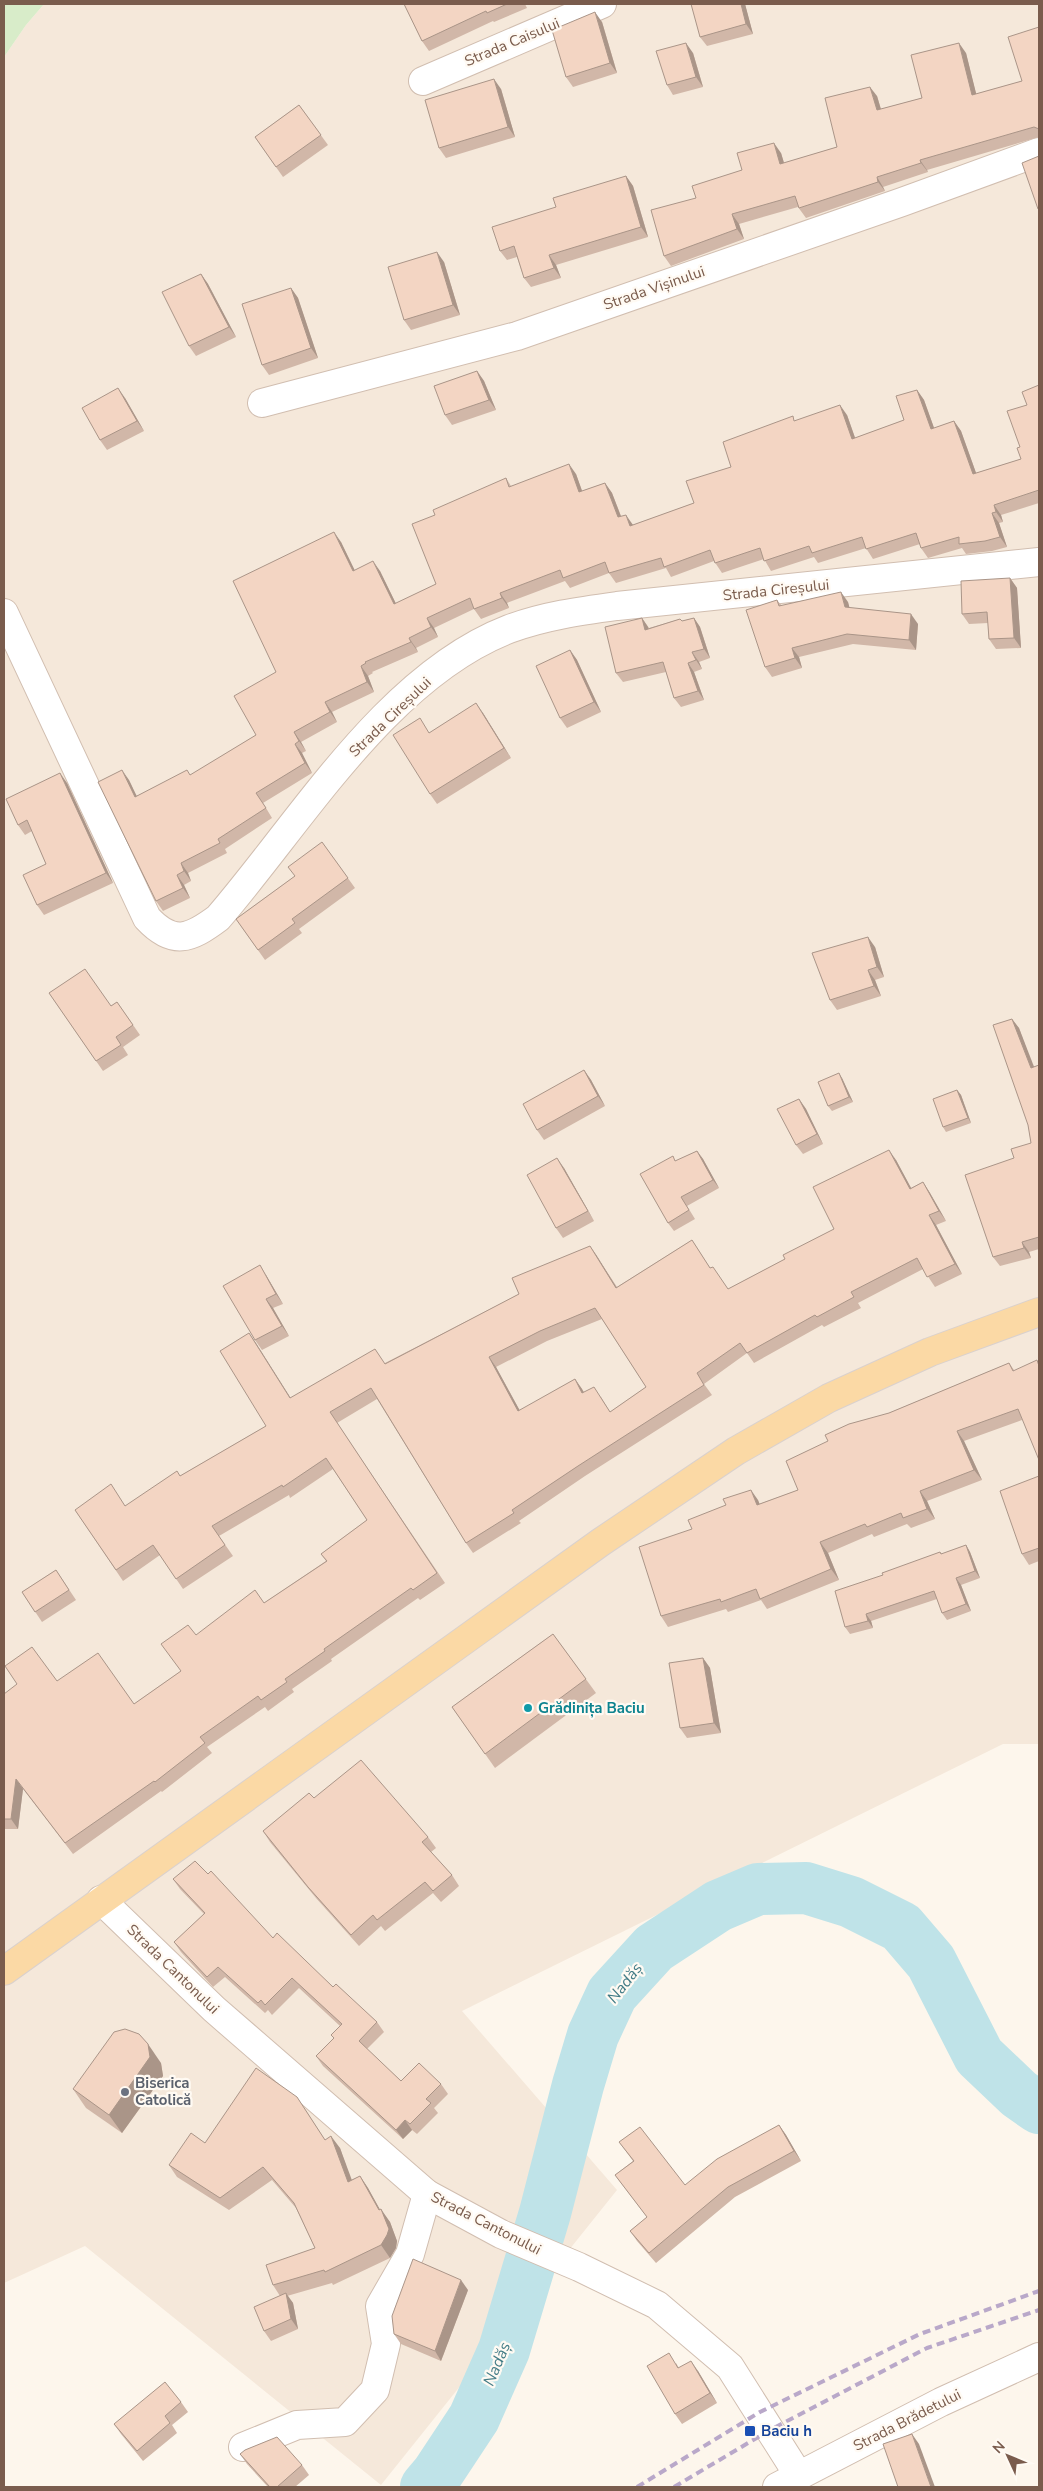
<svg xmlns="http://www.w3.org/2000/svg" width="1043" height="2491" font-family="'Nunito Sans',sans-serif">
<style>
.residential{fill:#f5e8da}
.green{fill:#d8ecc9}
.lines{fill:none;stroke-linecap:round;stroke-linejoin:round}
.river{stroke:#bfe3e8;stroke-width:52}
.street-casing{stroke:#d1beb0;stroke-width:30}
.primary-casing{stroke:#dad1cd;stroke-width:30}
.street{stroke:#fff;stroke-width:28}
.primary{stroke:#fbd9a5;stroke-width:28}
.rail{stroke:#b9a8c9;stroke-width:4;stroke-dasharray:8 5;stroke-linecap:butt}
.wall{fill:#d1b7a8;fill-rule:evenodd}
.shaded-wall{fill:#aa9588}
.building{fill:#f3d5c3;stroke:#aa9588;fill-rule:evenodd}
.culture-dot{fill:#0f9aa8;stroke:#fffaf3;stroke-width:2}
.worship-dot{fill:#6b7280;stroke:#fffaf3;stroke-width:2}
.transit-dot{fill:#1a4fb4;stroke:#fffaf3;stroke-width:2}
.labels{text-anchor:middle;dominant-baseline:central;stroke-width:4.5;stroke-linejoin:round;paint-order:stroke}
.street-label{font-size:15px;fill:#7a5c4d;stroke:#fffaf3}
.culture-label{font-size:15px;font-weight:bold;fill:#0d838f;stroke:#fffaf3;text-anchor:start}
.worship-label{font-size:15px;font-weight:bold;fill:#5b616d;stroke:#fffaf3;text-anchor:start}
.transit-label{font-size:15px;font-weight:bold;fill:#164399;stroke:#fffaf3;text-anchor:start}
.water-label{font-size:16px;font-style:italic;fill:#437c86;stroke:#fffaf3}
</style>
<rect width="100%" height="100%" fill="#fdf6ec"/>
<polygon class="residential" points="44,4 1039,4 1039,1744 1003,1744 462,2011 617,2190 381,2485 85,2246 4,2283 4,57 26,25"/>
<polygon class="green" points="4,4 44,4 26,25 4,57"/>
<g class="lines">
<polyline class="river" points="426,2487 437,2474 474,2418 504,2350 545,2213 578,2085 593,2035 612,1994 654,1948 718,1906 758,1889 806,1888 851,1902 901,1927 931,1962 979,2056 1019,2094 1039,2108"/>
<defs>
<g id="street">
<polyline points="423,81 602,4"/>
<polyline points="262,403 517,336 902,202 1039,152"/>
<path d="M4,613l143,305c26,28 43,21 71,0 83,-96 169,-242 291,-289 35,-13 71,-18 108,-23l422,-44"/>
<polyline points="101,1900 214,2009 427,2194 501,2234 579,2267 657,2305 730,2367 799,2476"/>
<polyline points="243,2447 297,2425 345,2422 375,2390 386,2344 380,2306 410,2254 427,2194"/>
<polyline points="777,2487 941,2402 1039,2357"/>
</g>
<polyline id="primary" points="4,1971 601,1542 736,1451 829,1398 930,1352 1039,1312"/>
</defs>
<use href="#street" class="street-casing"/>
<use href="#primary" class="primary-casing"/>
<use href="#street" class="street"/>
<use href="#primary" class="primary"/>
<g class="rail">
<polyline points="637,2487 760,2412 920,2334 1039,2291"/>
<polyline points="674,2487 770,2430 927,2348 1039,2310"/>
</g>
</g>
<g class="wall">
<polygon points="404,4 525,4 527,8 494,22 493,21 429,51 422,41"/>
<polygon points="745,4 753,34 707,46 700,37"/>
<polygon points="602,22 617,73 573,87 566,77"/>
<polygon points="1039,27 1039,137 927,170 928,172 883,187 885,191 806,218 798,207 739,224 744,239 671,266 664,256 696,198 742,170 781,153 784,163 837,147 877,96 881,109 922,98 966,53 976,94 1022,81"/>
<polygon points="693,53 703,87 673,95 667,85"/>
<polygon points="501,89 515,137 446,158 439,148"/>
<polygon points="299,105 328,145 283,177 255,137"/>
<polygon points="626,176 633,186 648,237 556,265 561,278 531,287 524,278 517,257 507,260 500,251 556,207"/>
<polygon points="444,262 460,315 411,330 404,320"/>
<polygon points="201,274 208,284 236,337 196,356 189,346"/>
<polygon points="291,288 298,298 318,358 269,375 262,365"/>
<polygon points="477,371 484,381 496,410 452,425 445,415"/>
<polygon points="1039,385 1039,503 1001,515 1003,522 999,523 1007,547 992,551 966,554 962,548 928,558 921,548 920,544 873,559 866,548 818,563 814,557 771,571 764,559 722,573 714,561 671,577 666,568 616,583 609,573 570,588 565,581 507,603 509,608 481,619 474,609 434,628 438,637 416,648 418,652 372,672 373,673 368,676 374,692 332,712 337,722 301,742 306,751 302,753 312,773 263,803 272,818 225,849 227,853 188,873 191,881 184,885 190,898 163,911 156,901 129,780 136,796 191,775 256,735 276,672 341,542 354,570 380,571 396,604 436,584 435,515 506,478 511,486 576,474 582,491 605,483 612,493 621,516 633,525 694,503 731,467 796,421 847,415 855,438 904,420 917,390 924,400 934,428 954,421 961,431 976,473 1021,459 1020,447 1027,405"/>
<polygon points="125,398 144,431 107,450 100,440"/>
<polygon points="1010,578 1017,588 1021,648 996,649 989,639 988,623 969,624 962,614"/>
<polygon points="777,600 782,606 848,602 849,608 918,624 916,650 853,644 799,657 802,668 772,677 765,667"/>
<polygon points="642,618 649,628 680,619 682,621 694,618 700,627 710,658 699,662 702,669 694,672 704,700 681,707 674,698 666,672 623,682 616,673"/>
<polygon points="570,650 577,660 601,712 567,728 560,718"/>
<polygon points="483,713 511,758 437,804 430,794 429,733"/>
<polygon points="67,783 113,883 44,915 37,905 46,864 32,831 25,835 18,825"/>
<polygon points="322,842 355,888 299,929 302,933 265,960 236,919 295,876"/>
<polygon points="875,947 884,977 875,980 881,996 837,1010 830,1000"/>
<polygon points="49,993 111,1006 117,1002 140,1035 123,1047 128,1055 103,1071"/>
<polygon points="1012,1019 1019,1028 1033,1067 1039,1065 1039,1249 1029,1252 1031,1258 1000,1266 993,1257 1014,1158 1031,1143"/>
<polygon points="584,1070 591,1080 605,1106 544,1140 537,1130"/>
<polygon points="842,1078 853,1102 832,1111 828,1106"/>
<polygon points="957,1090 961,1095 971,1123 946,1132 943,1127"/>
<polygon points="799,1099 806,1109 823,1144 803,1154 796,1145"/>
<polygon points="697,1151 703,1159 719,1188 687,1206 695,1219 674,1231 668,1223 676,1161"/>
<path d="M896,1160l15,28 12,-6 7,11 16,28 -10,4 26,49 -27,13 -12,-18 -65,34 3,5 -37,19 -2,-2 -68,38 -7,-10 -43,31 8,11 -127,81 -66,45 2,2 -48,30 -7,-10 -89,-144 -40,24 108,160 -25,17 -2,-2 -87,61 1,2 -40,28 2,3 -26,19 -3,-4 -58,40 5,6 -50,39 -1,-1 -88,63 -50,-65 -5,40h-14v-135l53,-13 77,23 47,-33 15,-36 68,-32 62,-42 -5,-7 46,-34 -34,-51 -43,29 -1,-3 -70,41 14,20 -50,33 -23,-34 -37,26 -48,-71 50,-4 55,-30 86,-50 -17,-93 41,65 95,-35 134,-69 71,-48 27,41 75,-47 18,28 18,21 57,-30 49,-30zM602,1319l44,68 -36,25 -9,-15 -17,-5 -9,-13 -55,32 -24,-44 51,-26z"/>
<polygon points="564,1168 594,1221 563,1238 556,1228"/>
<polygon points="266,1275 283,1304 273,1308 289,1336 262,1350 255,1340"/>
<polygon points="1009,1363 1014,1370 1022,1420 964,1441 982,1480 927,1501 935,1519 911,1528 907,1524 874,1537 872,1534 828,1553 839,1580 767,1609 761,1600 728,1612 726,1609 668,1627 661,1616 692,1529 726,1505 758,1500 759,1504 798,1490 889,1413"/>
<polygon points="1039,1476 1039,1561 1029,1565 1022,1554"/>
<polygon points="966,1545 970,1552 980,1578 961,1585 971,1611 947,1620 942,1613 937,1599 871,1621 873,1628 850,1634 845,1627 883,1575 940,1552 942,1554"/>
<polygon points="56,1570 76,1600 42,1622 22,1592"/>
<polygon points="553,1634 596,1693 495,1768 452,1707"/>
<polygon points="703,1658 710,1668 721,1733 687,1738 680,1728"/>
<polygon points="314,1798 428,1837 436,1848 431,1852 452,1875 459,1886 441,1902 433,1893 385,1931 381,1926 359,1946 316,1898 270,1842 263,1831"/>
<polygon points="173,1879 273,1938 377,2022 384,2032 367,2049 401,2081 441,2084 448,2094 434,2108 438,2113 417,2134 412,2130 403,2139 323,2066 316,2056 334,2038 331,2035 340,2026 299,1988 272,2015 268,2010 265,2013 225,1977 213,1987 181,1952 174,1942 204,1914 180,1889"/>
<polygon points="161,2063 163,2076 122,2133 86,2108 73,2089"/>
<polygon points="297,2097 325,2140 340,2148 351,2180 360,2176 368,2188 380,2210 390,2222 397,2241 396,2248 390,2258 333,2285 332,2283 287,2296 293,2303 298,2329 271,2341 264,2331 280,2296 273,2285 315,2248 296,2208 272,2180 229,2210 177,2177 169,2165 205,2143"/>
<polygon points="779,2125 786,2135 801,2161 735,2197 656,2263 637,2241 630,2231 647,2217 615,2175 633,2161 619,2142 685,2185"/>
<polygon points="468,2290 441,2361 401,2344 394,2334"/>
<polygon points="676,2363 679,2368 698,2371 717,2403 682,2424 675,2414"/>
<polygon points="181,2402 188,2412 172,2425 177,2433 143,2461 121,2434 114,2424"/>
<polygon points="240,2454 302,2465 309,2475 295,2487 268,2487 247,2464"/>
</g>
<g class="shaded-wall">
<polygon points="741,4 745,4 753,34 746,24"/>
<polygon points="595,12 602,22 617,73 610,63"/>
<polygon points="686,43 693,53 703,87 696,77"/>
<polygon points="959,43 966,53 979,105 972,95"/>
<polygon points="494,79 501,89 515,137 508,127"/>
<polygon points="870,87 877,96 884,120 877,110"/>
<polygon points="774,143 781,153 787,173 780,164"/>
<polygon points="920,160 927,170 928,172 921,163"/>
<polygon points="626,176 633,186 648,237 641,227"/>
<polygon points="877,177 883,187 885,191 878,182"/>
<polygon points="732,214 739,224 744,239 737,229"/>
<polygon points="437,252 444,262 460,315 453,305"/>
<polygon points="549,255 556,265 561,278 554,268"/>
<polygon points="201,274 208,284 236,337 229,327"/>
<polygon points="291,288 298,298 318,358 311,348"/>
<polygon points="477,371 484,381 496,410 489,400"/>
<polygon points="118,388 125,398 144,431 137,421"/>
<polygon points="917,390 924,400 938,439 931,429"/>
<polygon points="840,405 847,415 859,449 852,439"/>
<polygon points="954,421 961,431 980,484 973,474"/>
<polygon points="569,464 576,474 586,502 579,492"/>
<polygon points="605,483 612,493 625,527 618,517"/>
<polygon points="994,505 1001,515 1003,522 996,512"/>
<polygon points="992,513 999,523 1007,547 1000,537"/>
<polygon points="626,515 633,525 630,526"/>
<polygon points="334,532 341,542 360,581 353,571"/>
<polygon points="373,561 380,571 401,614 394,604"/>
<polygon points="1010,578 1017,588 1021,648 1014,638"/>
<polygon points="841,592 848,602 852,617 845,607"/>
<polygon points="500,593 507,603 509,608 502,598"/>
<polygon points="911,614 918,624 916,650 909,640"/>
<polygon points="427,618 434,628 438,637 431,627"/>
<polygon points="642,618 648,627 651,639 645,630"/>
<polygon points="694,618 700,627 710,658 704,649"/>
<polygon points="409,638 416,648 418,652 411,642"/>
<polygon points="792,648 799,657 802,668 795,658"/>
<polygon points="570,650 577,660 601,712 594,702"/>
<polygon points="692,652 699,662 702,669 696,660"/>
<polygon points="688,663 694,672 704,700 698,691"/>
<polygon points="361,666 368,676 374,692 367,682"/>
<polygon points="325,702 332,712 337,722 330,712"/>
<polygon points="476,703 483,713 511,758 504,748"/>
<polygon points="294,732 301,742 306,751 299,741"/>
<polygon points="295,744 302,753 312,773 305,763"/>
<polygon points="122,770 129,780 142,807 135,797"/>
<polygon points="60,773 67,783 113,883 106,873"/>
<polygon points="181,863 188,873 191,881 184,871"/>
<polygon points="177,875 184,885 190,898 183,888"/>
<polygon points="868,937 875,947 884,977 877,967"/>
<polygon points="868,970 875,980 881,996 874,986"/>
<polygon points="1012,1019 1019,1028 1038,1077 1031,1068"/>
<polygon points="584,1070 591,1080 605,1106 598,1096"/>
<polygon points="839,1073 842,1078 853,1102 849,1097"/>
<polygon points="957,1090 961,1095 971,1123 968,1118"/>
<polygon points="799,1099 806,1109 823,1144 817,1134"/>
<polygon points="889,1150 896,1160 917,1199 910,1189"/>
<polygon points="697,1151 703,1159 719,1188 713,1180"/>
<polygon points="557,1158 564,1168 594,1221 588,1211"/>
<polygon points="923,1182 930,1193 946,1221 939,1211"/>
<polygon points="929,1215 936,1225 962,1274 955,1264"/>
<polygon points="1022,1242 1029,1252 1031,1258 1024,1248"/>
<polygon points="590,1246 597,1256 623,1298 616,1288"/>
<polygon points="260,1265 266,1275 283,1304 276,1294"/>
<polygon points="266,1299 273,1308 289,1336 282,1326"/>
<polygon points="249,1333 256,1343 297,1408 290,1398"/>
<polygon points="489,1357 496,1367 526,1422 518,1411"/>
<polygon points="575,1379 582,1389 589,1403 582,1393"/>
<polygon points="957,1431 964,1441 982,1480 974,1470"/>
<polygon points="751,1490 758,1500 764,1515 757,1505"/>
<polygon points="920,1491 927,1501 935,1519 927,1509"/>
<polygon points="820,1542 828,1553 839,1580 831,1569"/>
<polygon points="966,1545 970,1552 980,1578 975,1571"/>
<polygon points="956,1578 961,1585 971,1611 966,1604"/>
<polygon points="866,1614 871,1621 873,1628 868,1621"/>
<polygon points="703,1658 710,1668 721,1733 714,1723"/>
<polygon points="16,1779 23,1789 18,1829 11,1819"/>
<polygon points="148,2044 161,2063 163,2076 122,2133 109,2115"/>
<polygon points="405,2120 412,2130 403,2139 396,2130"/>
<polygon points="779,2125 786,2135 801,2161 794,2151"/>
<polygon points="331,2136 340,2148 357,2194 348,2182"/>
<polygon points="360,2176 368,2188 383,2215 381,2209 390,2222 397,2241 396,2248 390,2258 381,2245 379,2210"/>
<polygon points="461,2280 468,2290 441,2361 435,2351"/>
<polygon points="286,2293 293,2303 298,2329 291,2319"/>
<polygon points="691,2361 698,2371 717,2403 710,2393"/>
<polygon points="912,2434 919,2444 935,2487 931,2487"/>
</g>
<g class="building">
<polygon points="404,4 507,4 487,13 486,11 422,41"/>
<polygon points="691,4 741,4 746,24 700,37"/>
<polygon points="595,12 610,63 566,77 552,30"/>
<polygon points="1039,27 1039,129 1034,127 920,160 921,163 877,177 878,182 799,208 795,196 732,214 737,229 664,256 651,210 696,198 692,186 742,170 737,153 774,143 780,164 837,147 825,98 870,87 877,110 922,98 911,55 959,43 972,95 1022,81 1008,37"/>
<polygon points="686,43 696,77 667,85 656,51"/>
<polygon points="494,79 508,127 439,148 425,100"/>
<polygon points="299,105 321,135 276,167 255,137"/>
<polygon points="1039,156 1039,209 1038,209 1022,163"/>
<polygon points="626,176 641,227 549,255 554,268 524,278 514,246 500,251 492,227 556,207 553,198"/>
<polygon points="437,252 453,305 404,320 388,267"/>
<polygon points="201,274 229,327 189,346 162,292"/>
<polygon points="291,288 311,348 262,365 242,304"/>
<polygon points="477,371 489,400 445,415 434,386"/>
<polygon points="1039,385 1039,490 994,505 996,512 992,513 1000,537 985,541 959,544 959,537 921,548 916,533 866,549 862,537 812,553 809,546 764,561 760,548 715,563 710,550 664,567 661,558 609,573 605,562 563,578 560,570 500,593 502,598 474,609 470,598 427,618 431,627 409,638 411,642 365,662 366,663 361,666 367,682 325,702 330,712 294,732 299,741 295,744 305,763 256,793 266,808 218,839 220,843 181,863 184,871 177,875 183,888 156,901 98,782 122,770 135,797 187,770 190,775 256,735 234,696 276,672 233,581 334,532 353,571 373,561 394,604 436,584 412,524 435,515 433,510 506,478 509,487 569,464 579,492 605,483 618,517 626,515 630,526 694,503 686,481 731,467 723,442 793,416 794,421 840,405 852,439 904,420 896,396 917,390 931,429 954,421 973,474 1021,459 1017,448 1020,447 1007,411 1027,405 1022,392"/>
<polygon points="118,388 137,421 100,440 82,408"/>
<polygon points="1010,578 1014,638 989,639 987,612 962,614 961,581"/>
<polygon points="841,592 845,607 911,614 909,640 847,634 792,648 795,658 765,667 746,610 777,600 779,606"/>
<polygon points="642,618 645,630 680,619 682,621 694,618 704,649 692,652 696,660 688,663 698,691 674,698 663,662 616,673 605,627"/>
<polygon points="570,650 594,702 560,718 536,666"/>
<polygon points="476,703 504,748 430,794 393,735 420,718 429,733"/>
<polygon points="60,773 106,873 37,905 23,875 46,864 27,820 18,825 6,799"/>
<polygon points="322,842 348,878 292,919 295,923 258,950 236,919 295,876 288,867"/>
<polygon points="868,937 877,967 868,970 874,986 830,1000 812,953"/>
<polygon points="85,969 111,1006 117,1002 133,1025 116,1037 121,1045 96,1061 49,993"/>
<polygon points="1012,1019 1031,1068 1039,1065 1039,1237 1022,1242 1024,1248 993,1257 965,1175 1014,1158 1011,1149 1031,1143 1028,1125 993,1025"/>
<polygon points="584,1070 598,1096 537,1130 523,1104"/>
<polygon points="839,1073 849,1097 828,1106 818,1082"/>
<polygon points="957,1090 968,1118 943,1127 933,1099"/>
<polygon points="799,1099 817,1134 796,1145 777,1109"/>
<path d="M889,1150l21,39 13,-7 16,29 -10,4 26,49 -28,13 -10,-19 -66,34 3,5 -37,20 -2,-2 -68,38 -7,-10 -43,30 7,12 -126,81 -66,44 2,3 -48,30 -95,-155 -41,24 107,161 -24,17 -2,-2 -87,61 1,2 -40,28 2,3 -26,18 -3,-4 -58,41 5,6 -50,39 -1,-1 -89,62 -49,-64 -5,40h-7v-125l13,-10 -12,-18 27,-19 25,34 41,-28 36,51 47,-33 -20,-27 27,-19 8,10 59,-45 9,13 63,-42 -6,-7 46,-34 -41,-62 -43,29 -1,-2 -70,41 13,19 -49,34 -23,-34 -37,25 -41,-60 36,-26 14,22 52,-35 3,5 86,-50 -46,-75 29,-18 41,65 85,-49 10,15 134,-70 -7,-16 78,-32 26,42 76,-48 18,28 3,-1 15,22 57,-30 -2,-4 51,-26 -21,-42zM595,1308l51,79 -36,25 -16,-25 -12,6 -7,-14 -57,32 -29,-54 51,-26z"/>
<polygon points="697,1151 713,1180 681,1197 689,1210 668,1223 640,1174 673,1156 675,1161"/>
<polygon points="557,1158 588,1211 556,1228 527,1175"/>
<polygon points="260,1265 276,1294 266,1299 282,1326 255,1340 223,1286"/>
<polygon points="1037,1360 1039,1366 1039,1460 1018,1409 957,1431 974,1470 920,1491 927,1509 903,1518 901,1513 867,1527 865,1524 820,1542 831,1569 760,1599 756,1589 721,1602 720,1599 661,1616 639,1547 692,1529 688,1520 726,1505 723,1499 751,1490 757,1505 798,1490 786,1461 828,1441 825,1435 849,1424 889,1413 1009,1363 1013,1371"/>
<polygon points="1039,1476 1039,1548 1022,1554 1000,1491"/>
<polygon points="966,1545 975,1571 956,1578 966,1604 942,1613 934,1591 866,1614 868,1621 845,1627 835,1591 883,1575 882,1573 940,1552 941,1554"/>
<polygon points="56,1570 69,1590 35,1612 22,1592"/>
<polygon points="553,1634 586,1679 485,1754 452,1707"/>
<polygon points="703,1658 714,1723 680,1728 669,1663"/>
<polygon points="361,1760 428,1837 422,1842 452,1875 433,1891 425,1882 377,1920 373,1915 351,1935 308,1887 263,1831 309,1793 314,1798"/>
<polygon points="195,1861 208,1874 211,1871 273,1938 277,1933 333,1987 336,1984 377,2022 359,2041 401,2081 419,2063 441,2084 426,2099 431,2103 410,2124 405,2120 396,2130 316,2056 334,2038 331,2035 342,2024 292,1978 265,2005 261,2000 258,2003 218,1967 207,1977 174,1942 205,1913 173,1879"/>
<polygon points="125,2029 139,2034 148,2044 150,2057 109,2115 73,2089 114,2032"/>
<polygon points="256,2068 297,2097 325,2140 331,2136 348,2182 360,2176 379,2210 381,2209 389,2229 387,2235 381,2245 325,2272 324,2270 273,2285 266,2265 315,2248 294,2203 263,2167 220,2198 169,2165 191,2133 205,2143"/>
<polygon points="779,2125 794,2151 728,2187 649,2253 630,2231 647,2217 615,2175 634,2161 619,2142 640,2127 685,2185 717,2159"/>
<polygon points="413,2259 461,2280 435,2351 394,2334 392,2316"/>
<polygon points="286,2293 291,2319 264,2331 254,2307"/>
<polygon points="669,2353 678,2368 691,2361 710,2393 675,2414 647,2366"/>
<polygon points="165,2382 181,2402 165,2416 170,2423 137,2451 114,2424"/>
<polygon points="912,2434 931,2487 898,2487 883,2444"/>
<polygon points="277,2437 302,2465 277,2487 270,2487 240,2454 245,2450"/>
</g>
<circle class="culture-dot" cx="528" cy="1708" r="5"/>
<circle class="worship-dot" cx="125" cy="2092" r="5"/>
<rect class="transit-dot" x="744" y="2425" width="12" height="12" rx="2.5"/>
<g class="labels">
<g class="street-label">
<text transform="translate(512 42) rotate(-23)">Strada Caisului</text>
<text transform="translate(654 288) rotate(-19)">Strada Vișinului</text>
<text transform="translate(776 590) rotate(-6)">Strada Cireșului</text>
<text transform="translate(390 717) rotate(-44)">Strada Cireșului</text>
<text transform="translate(173 1969) rotate(44)">Strada Cantonului</text>
<text transform="translate(486 2223) rotate(27)">Strada Cantonului</text>
<text transform="translate(907 2420) rotate(-27)">Strada Brădetului</text>
</g>
<g class="culture-label">
<text x="538" y="1708">Grădinița Baciu</text>
</g>
<g class="worship-label">
<text x="135" y="2083">Biserica<tspan x="135" dy="17">Catolică</tspan></text>
</g>
<g class="transit-label">
<text x="761" y="2431">Baciu h</text>
</g>
<g class="water-label">
<text transform="translate(625 1983) rotate(-52)">Nadăș</text>
<text transform="translate(497 2364) rotate(-67)">Nadăș</text>
</g>
</g>
<rect width="1043" height="2491" fill="none" stroke="#7a5c4d" stroke-width="10"/>
<g transform="translate(1008 2456) rotate(314)" stroke="#fffaf3" stroke-width="4" paint-order="stroke">
<path d="M0-4L9 19L0 12L-9 19Z" fill="#7a5c4d"/>
<text y="-8" font-size="14" font-weight="bold" text-anchor="middle" fill="#7a5c4d">N</text>
</g>
</svg>
